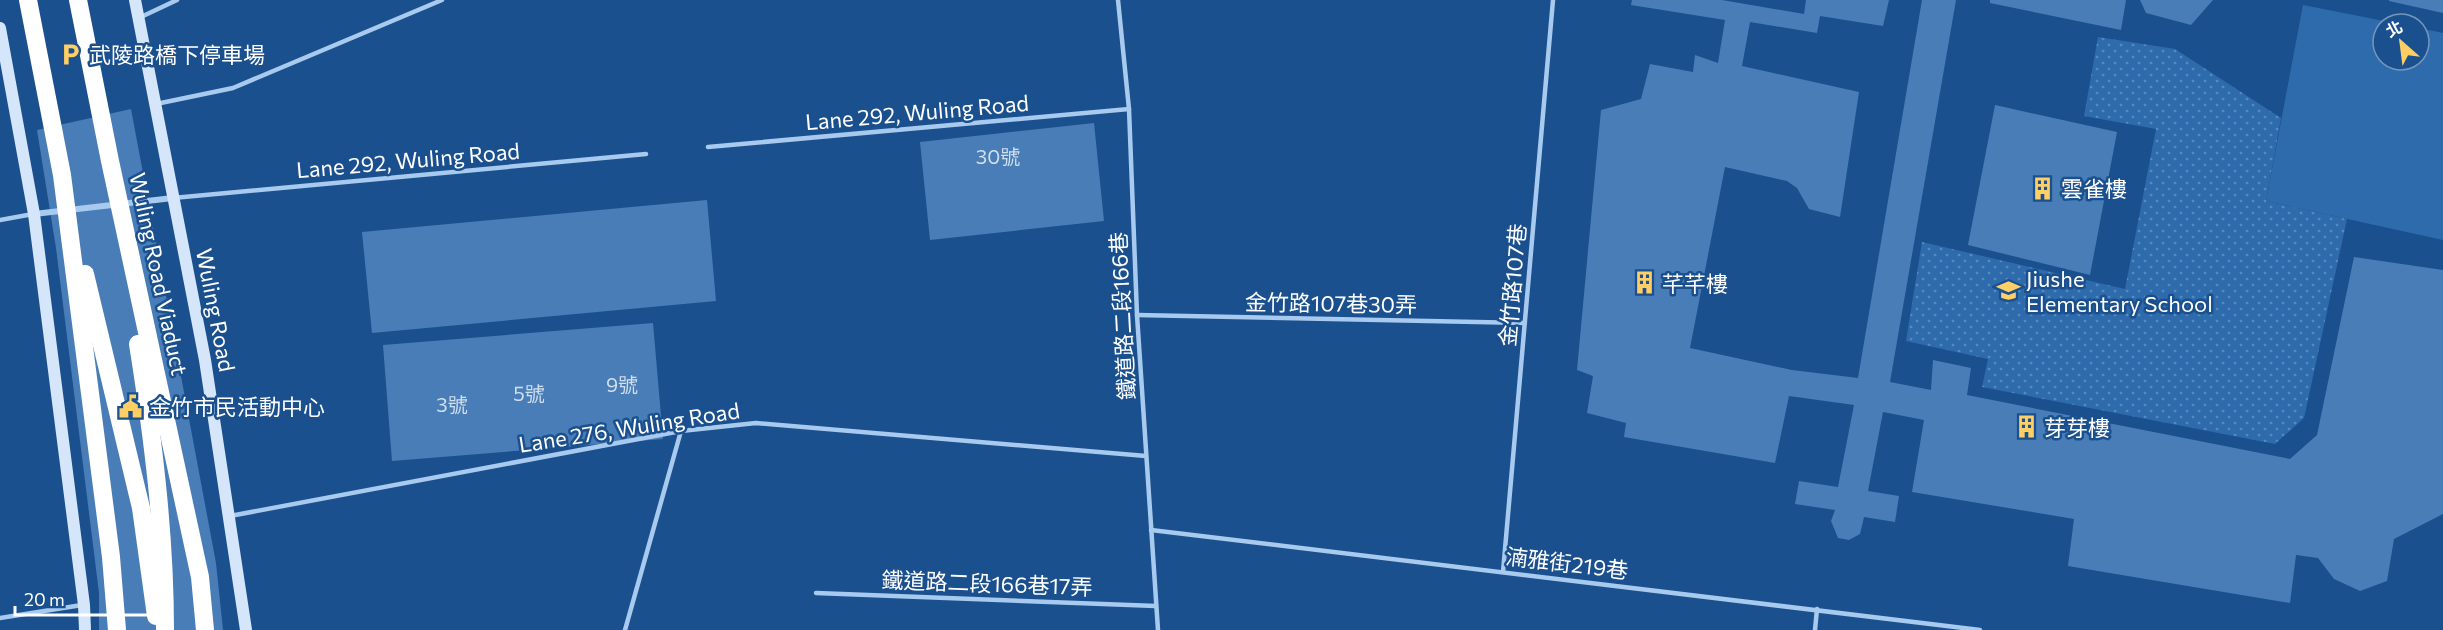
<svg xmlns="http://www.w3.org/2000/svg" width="2443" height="630" font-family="Commissioner,'Noto Sans TC',sans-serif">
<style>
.grass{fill:url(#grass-dots)}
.pitch{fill:#2e6bad}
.building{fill:#487db8}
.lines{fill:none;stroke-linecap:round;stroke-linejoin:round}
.lane{stroke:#a8caee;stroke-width:4.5}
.street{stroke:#a8caee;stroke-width:6}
.secondary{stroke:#d5e6fa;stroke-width:12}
.highway{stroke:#fff;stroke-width:18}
.labels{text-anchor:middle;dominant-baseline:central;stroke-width:5;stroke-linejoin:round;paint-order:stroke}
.number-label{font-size:20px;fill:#d1deed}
.poi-label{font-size:22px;fill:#fff;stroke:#1b508f;text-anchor:start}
.street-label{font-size:22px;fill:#fff;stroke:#1b508f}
</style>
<defs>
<pattern id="grass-dots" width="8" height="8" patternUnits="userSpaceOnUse" patternTransform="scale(1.5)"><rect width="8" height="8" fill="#2e6bad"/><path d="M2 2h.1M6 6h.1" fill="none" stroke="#5889bd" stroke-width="1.8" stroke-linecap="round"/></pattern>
</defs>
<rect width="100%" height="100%" fill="#1b508f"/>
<polygon class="grass" points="2098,37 2175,49 2281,118 2266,201 2347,219 2304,418 2275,444 1982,387 1988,359 1906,341 1922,242 2125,289 2156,129 2084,116"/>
<polygon class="pitch" points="2303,5 2399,24 2383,24 2383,60 2419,60 2419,28 2443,33 2443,240 2266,201"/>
<g class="building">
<polygon points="1632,0 1722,0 1804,14 1806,0 1889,0 1883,26 1820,16 1817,33 1750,22 1742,66 1859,92 1840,217 1809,209 1797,188 1787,181 1725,167 1690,348 1792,370 1858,378 1922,0 1956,0 1890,382 1931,390 1933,360 1971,368 1967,395 2290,459 2317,435 2354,257 2443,270 2443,514 2394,539 2387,581 2360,591 2334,579 2318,558 2296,555 2290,603 2068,566 2074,519 1912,492 1924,420 1883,412 1868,491 1899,496 1895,522 1864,517 1860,534 1849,540 1838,538 1831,521 1835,510 1795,504 1799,481 1838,487 1854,405 1789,396 1775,463 1624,437 1626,423 1587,413 1593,376 1577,370 1601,110 1641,99 1650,64 1693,72 1695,55 1718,63 1725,20 1631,5"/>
<polygon points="1990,0 2126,0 2121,30 1990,3"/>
<polygon points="2140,0 2213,0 2191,25 2146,13"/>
<polygon points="2389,0 2443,0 2443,13 2389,1"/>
<polygon points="1995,105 2117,132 2090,275 1968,245"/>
<polygon points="131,109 216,563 223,630 99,630 99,593 56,248 37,130"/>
<polygon points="1094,123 1104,221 930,240 920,142"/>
<polygon points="707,200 716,301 372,333 362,232"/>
<polygon points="653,323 663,439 392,461 383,345"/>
</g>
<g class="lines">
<g class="lane">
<polyline points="1118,0 1129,109 1137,315 1158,630"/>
<polyline points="141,17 177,0"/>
<polyline points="156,104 233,88 442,0"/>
<polyline points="708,147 1129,109"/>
<polyline points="173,198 646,154"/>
<polyline points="0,220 33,214"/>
<polyline points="1137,315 1525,323"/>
<polyline points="230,516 681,431 756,423 1146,456"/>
<polyline points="1151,530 1980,630"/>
<polyline points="1503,572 1553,0"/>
<polyline points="816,593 1156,606"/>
<polyline points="0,618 82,605"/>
<polyline points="625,630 681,431"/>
<polyline points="1815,630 1817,609"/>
</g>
<polyline class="street" points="34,214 173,198"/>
<g class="secondary">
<polyline points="135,0 205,360 246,630"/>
<polyline points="0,28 34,214 84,605 85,630"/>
</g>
<g class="highway">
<polyline points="28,0 62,175 111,557 117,630"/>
<polyline points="78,0 110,161 200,577 205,630"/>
<polyline points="85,274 141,508 156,616"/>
<path d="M138,344c15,94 27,190 27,286"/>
</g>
</g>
<defs>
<symbol id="parking-bare" viewBox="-9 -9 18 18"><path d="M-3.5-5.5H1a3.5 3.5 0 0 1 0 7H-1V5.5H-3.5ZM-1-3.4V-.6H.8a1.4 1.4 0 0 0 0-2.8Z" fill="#ffcf65" stroke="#1b508f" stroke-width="2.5" paint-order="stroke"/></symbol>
<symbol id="building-bare" viewBox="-9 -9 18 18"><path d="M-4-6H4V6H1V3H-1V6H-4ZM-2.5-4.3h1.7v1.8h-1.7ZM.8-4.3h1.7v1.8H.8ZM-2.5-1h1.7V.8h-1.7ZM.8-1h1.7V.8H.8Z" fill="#ffcf65" stroke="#1b508f" stroke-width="2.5" paint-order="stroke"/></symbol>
<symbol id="school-bare" viewBox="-9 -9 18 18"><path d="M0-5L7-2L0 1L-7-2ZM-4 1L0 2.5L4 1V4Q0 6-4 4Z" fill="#ffcf65" stroke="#1b508f" stroke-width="2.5" paint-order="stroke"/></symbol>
<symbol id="civic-bare" viewBox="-9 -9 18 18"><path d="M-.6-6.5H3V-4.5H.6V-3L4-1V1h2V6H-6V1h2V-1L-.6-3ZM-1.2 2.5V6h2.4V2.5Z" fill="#ffcf65" stroke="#1b508f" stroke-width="2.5" paint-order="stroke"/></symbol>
</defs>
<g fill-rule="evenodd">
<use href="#parking-bare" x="54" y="38" width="33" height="33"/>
<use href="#building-bare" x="2026" y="172" width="33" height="33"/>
<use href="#building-bare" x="1628" y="266" width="33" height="33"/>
<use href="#school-bare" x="1992" y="274" width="33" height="33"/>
<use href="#civic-bare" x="114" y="390" width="33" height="33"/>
<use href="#building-bare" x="2010" y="410" width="33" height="33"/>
</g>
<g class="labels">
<g class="number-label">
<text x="998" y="156">30號</text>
<text x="622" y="384">9號</text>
<text x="529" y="393">5號</text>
<text x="452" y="404">3號</text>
</g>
<g class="poi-label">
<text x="89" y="54">武陵路橋下停車場</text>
<text x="2061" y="188">雲雀樓</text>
<text x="2026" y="278">Jiushe<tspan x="2026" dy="25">Elementary School</tspan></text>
<text x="1662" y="283">芊芊樓</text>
<text x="149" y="406">金竹市民活動中心</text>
<text x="2044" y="427">芽芽樓</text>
</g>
<g class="street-label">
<text transform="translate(917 112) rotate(-5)">Lane 292, Wuling Road</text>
<text transform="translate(408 160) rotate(-5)">Lane 292, Wuling Road</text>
<text transform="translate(159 274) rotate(78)">Wuling Road Viaduct</text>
<text transform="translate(1512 285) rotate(-85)">金竹路107巷</text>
<text transform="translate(1331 303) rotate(1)">金竹路107巷30弄</text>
<text transform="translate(216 310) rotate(79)">Wuling Road</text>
<text transform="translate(1122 316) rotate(-93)">鐵道路二段166巷</text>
<text transform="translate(629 427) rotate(-9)">Lane 276, Wuling Road</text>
<text transform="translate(1567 563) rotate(7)">湳雅街219巷</text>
<text transform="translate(987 583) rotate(2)">鐵道路二段166巷17弄</text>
</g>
</g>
<g transform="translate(2401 42) rotate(332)"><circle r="28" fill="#1b508f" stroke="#7696bc" stroke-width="1.5"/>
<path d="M0-4.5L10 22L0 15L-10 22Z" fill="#ffcf65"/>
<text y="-9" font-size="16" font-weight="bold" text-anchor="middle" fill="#ffffff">北</text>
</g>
<path d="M15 606v9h136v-9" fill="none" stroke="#ffffff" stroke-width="3"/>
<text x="24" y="606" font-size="18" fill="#ffffff" stroke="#1b508f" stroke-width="4.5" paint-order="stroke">20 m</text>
</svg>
